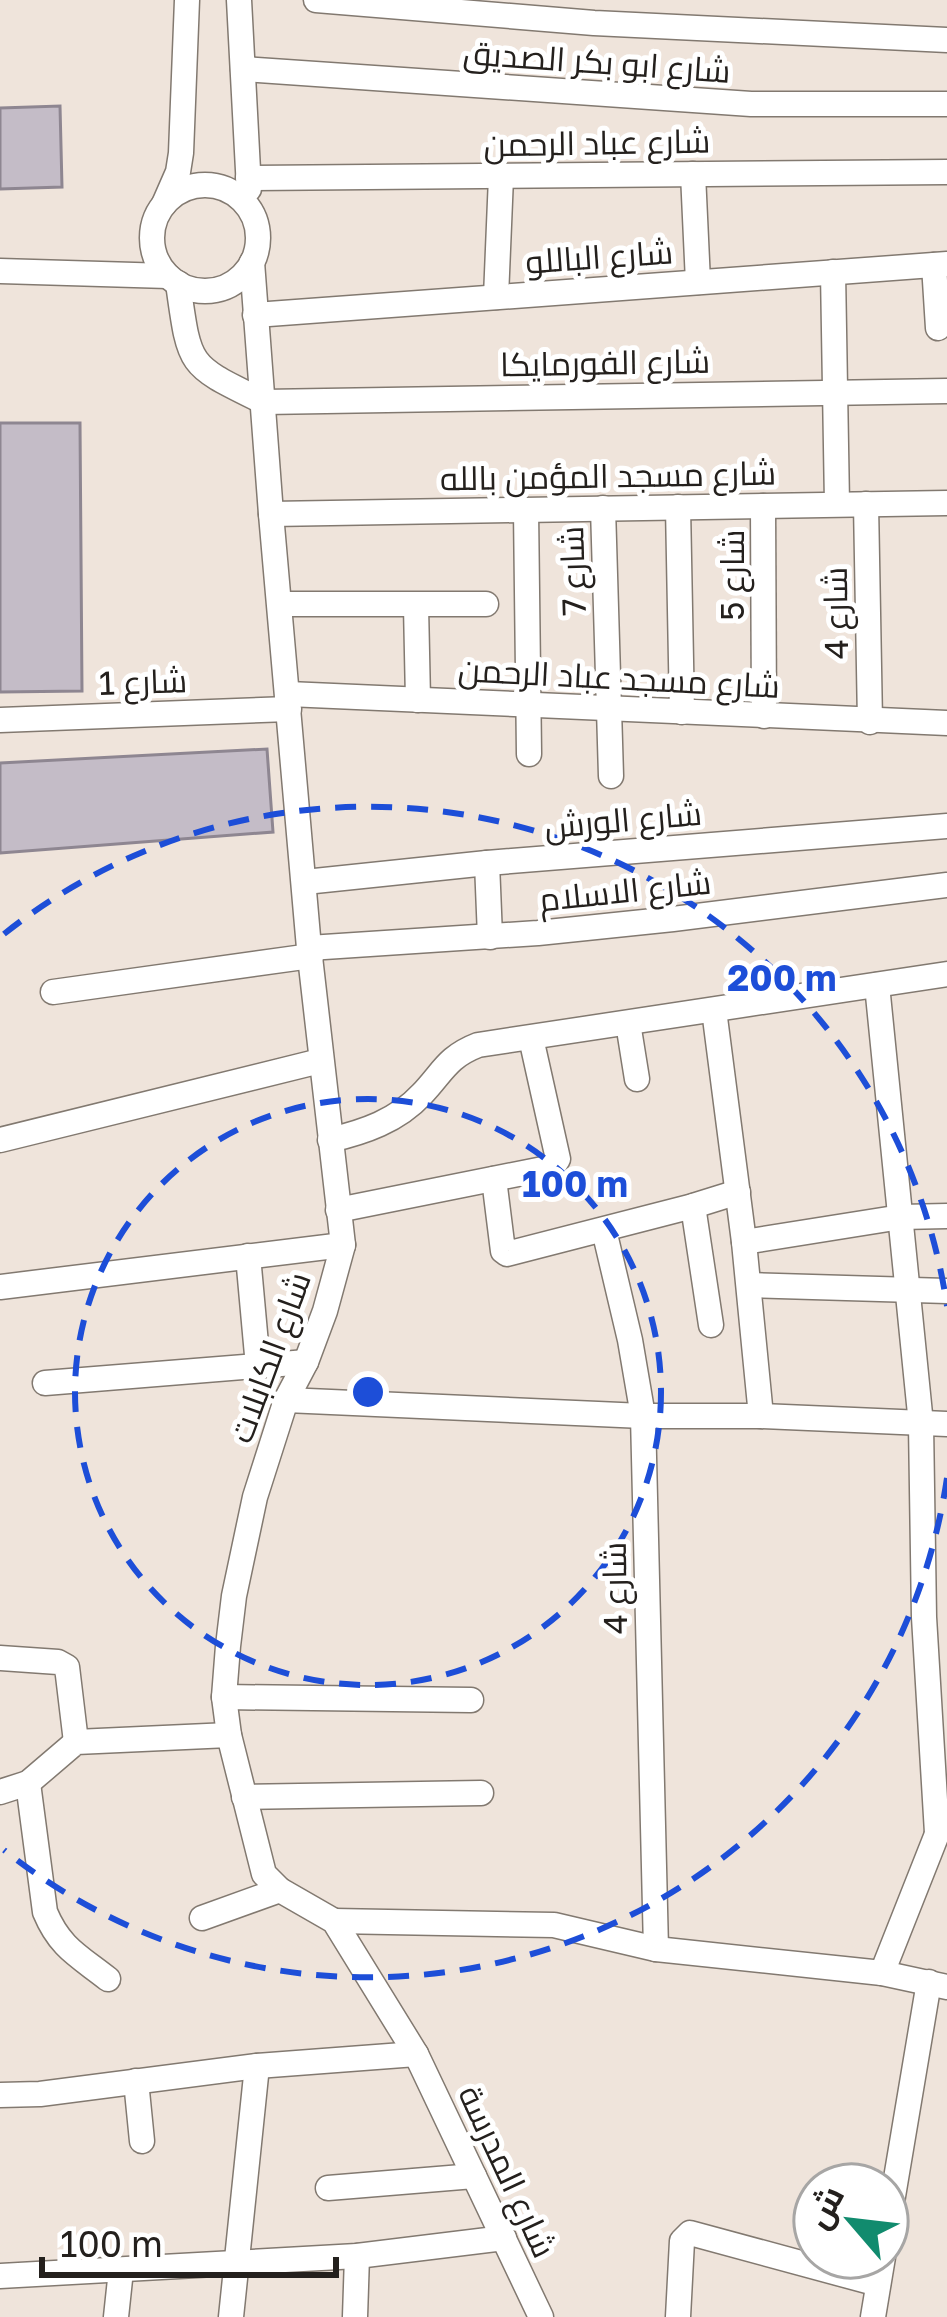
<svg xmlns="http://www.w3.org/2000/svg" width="947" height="2317" font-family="'Golos Text',Cairo,sans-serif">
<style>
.building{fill:#c4bcc7;stroke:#8e8691;stroke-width:3}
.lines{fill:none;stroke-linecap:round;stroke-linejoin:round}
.street-casing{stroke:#827970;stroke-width:27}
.street{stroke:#fff;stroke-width:24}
.ring{fill:none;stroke:#1d4ed8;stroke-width:6;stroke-dasharray:21 15}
.labels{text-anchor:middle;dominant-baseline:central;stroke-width:10;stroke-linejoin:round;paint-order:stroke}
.street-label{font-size:33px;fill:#24201d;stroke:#fff}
.centre{fill:#1d4ed8;stroke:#fff;stroke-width:6}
.ring-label{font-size:36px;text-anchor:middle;font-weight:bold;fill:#1d4ed8;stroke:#fff;stroke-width:10;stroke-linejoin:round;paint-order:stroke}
</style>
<rect width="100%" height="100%" fill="#efe4db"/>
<g class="building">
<polygon points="60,106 62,187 0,189 0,108"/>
<polygon points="0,423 80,423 82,691 0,692"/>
<polygon points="267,749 273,832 0,853 0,763"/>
</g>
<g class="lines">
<defs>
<g id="street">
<polyline points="239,0 249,189"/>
<polyline points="316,0 594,23 947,40"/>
<polyline points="243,69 751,104 947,104"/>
<polyline points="693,174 698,282"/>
<polyline points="248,178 947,172"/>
<circle cx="205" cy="238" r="53"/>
<polyline points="164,204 178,172 181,153 187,0"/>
<polyline points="252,262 271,514 309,948 343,1245 325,1311 306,1362 286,1400 255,1497 234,1596 228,1646 224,1697 229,1735 264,1874 280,1890 334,1921 416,2054 541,2317"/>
<polyline points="934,265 938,328"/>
<polyline points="0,271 168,276"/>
<polyline points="833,272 837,504"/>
<path d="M178,283c12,86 9,81 86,119l683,-11"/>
<polyline points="496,297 501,177"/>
<polyline points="255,315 947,264"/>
<polyline points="866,504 870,722"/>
<polyline points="763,506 764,716"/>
<polyline points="678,507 682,712"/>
<polyline points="603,508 611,776"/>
<polyline points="526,510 529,754"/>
<polyline points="271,514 947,503"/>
<polyline points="280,604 486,604"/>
<polyline points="416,606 418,700"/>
<polyline points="288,694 947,723"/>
<polyline points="0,720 289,709"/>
<polyline points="487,863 490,937"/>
<polyline points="305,882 487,863 947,826"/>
<polyline points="309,948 538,933 673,919 947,885"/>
<polyline points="877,985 921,1424 924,1617 937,1833"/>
<polyline points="53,992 311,956"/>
<polyline points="714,1010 744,1242 761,1416"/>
<polyline points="628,1023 637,1079"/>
<polyline points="0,1140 320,1061"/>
<path d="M330,1140c34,-8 67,-19 92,-46 21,-22 25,-37 56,-49l469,-71"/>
<polyline points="494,1179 503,1251 507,1254 693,1206 738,1192"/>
<polyline points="693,1206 711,1325"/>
<polyline points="338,1210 553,1167 558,1159 531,1038"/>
<polyline points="604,1230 630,1340 643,1416 656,1949"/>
<polyline points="744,1242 901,1217 947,1216"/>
<polyline points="248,1256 258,1366"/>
<polyline points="749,1285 947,1291"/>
<polyline points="0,1287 343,1245"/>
<polyline points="45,1383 306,1362"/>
<polyline points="286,1400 643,1416 761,1416 947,1424"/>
<polyline points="0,1658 58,1662 67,1667 76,1742"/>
<polyline points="224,1697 471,1700"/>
<path d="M28,1783l17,129c15,36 34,44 63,67"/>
<polyline points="0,1792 28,1783 76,1742 229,1735"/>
<polyline points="244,1797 481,1793"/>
<polyline points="202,1918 280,1890"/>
<polyline points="334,1921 554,1925 656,1949 882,1973 947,1987"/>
<polyline points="882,1973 943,1819"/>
<polyline points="136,2081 142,2141"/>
<polyline points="0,2095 40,2094 257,2066 416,2054"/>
<polyline points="328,2188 474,2176"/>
<polyline points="887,2232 929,1982"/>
<polyline points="0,2276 357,2256 504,2238"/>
<polyline points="116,2317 121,2270"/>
<polyline points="231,2317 257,2066"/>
<polyline points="355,2317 357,2256"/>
<polyline points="678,2317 682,2241 690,2233 878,2284"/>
<polyline points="873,2317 883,2257"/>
</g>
</defs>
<use href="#street" class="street-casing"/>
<use href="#street" class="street"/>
</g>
<g class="ring">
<circle cx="368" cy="1392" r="293"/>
<path d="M947 1478A585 585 0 0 1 4 1850M4 934A585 585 0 0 1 947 1306"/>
</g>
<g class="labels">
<g class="street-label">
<text transform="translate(597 61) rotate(4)">شارع ابو بكر الصديق</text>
<text transform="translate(597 142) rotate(-1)">شارع عباد الرحمن</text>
<text transform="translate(599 256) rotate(-4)">شارع الباللو</text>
<text transform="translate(605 362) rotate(-1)">شارع الفورمايكا</text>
<text transform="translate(608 475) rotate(-1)">شارع مسجد المؤمن بالله</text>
<text transform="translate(572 571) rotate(-92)">شارع 7</text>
<text transform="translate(731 575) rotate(-90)">شارع 5</text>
<text transform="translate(835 613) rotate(-91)">شارع 4</text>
<text transform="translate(619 677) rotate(3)">شارع مسجد عباد الرحمن</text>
<text transform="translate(143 681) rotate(-2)">شارع 1</text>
<text transform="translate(623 819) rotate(-5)">شارع الورش</text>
<text transform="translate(625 890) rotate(-6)">شارع الاسلام</text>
<text transform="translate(269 1357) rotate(-70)">شارع الكابلات</text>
<text transform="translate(614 1588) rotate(-91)">شارع 4</text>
<text transform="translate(508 2171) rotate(65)">شارع المدرسة</text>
</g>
</g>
<circle cx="368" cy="1392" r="18" class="centre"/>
<g class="ring-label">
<text x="782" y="991">200 m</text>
<text x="575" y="1197">100 m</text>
</g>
<g transform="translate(851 2221) rotate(298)"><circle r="57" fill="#ffffff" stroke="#a7a6a5" stroke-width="3"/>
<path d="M0-9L21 45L0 30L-21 45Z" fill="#118b6e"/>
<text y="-18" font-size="33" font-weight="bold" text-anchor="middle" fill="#24201d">ش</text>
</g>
<path d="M42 2257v18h294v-18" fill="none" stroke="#24201d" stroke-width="6"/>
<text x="60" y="2257" font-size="36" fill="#24201d" stroke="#ffffff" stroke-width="9" paint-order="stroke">100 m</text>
</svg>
